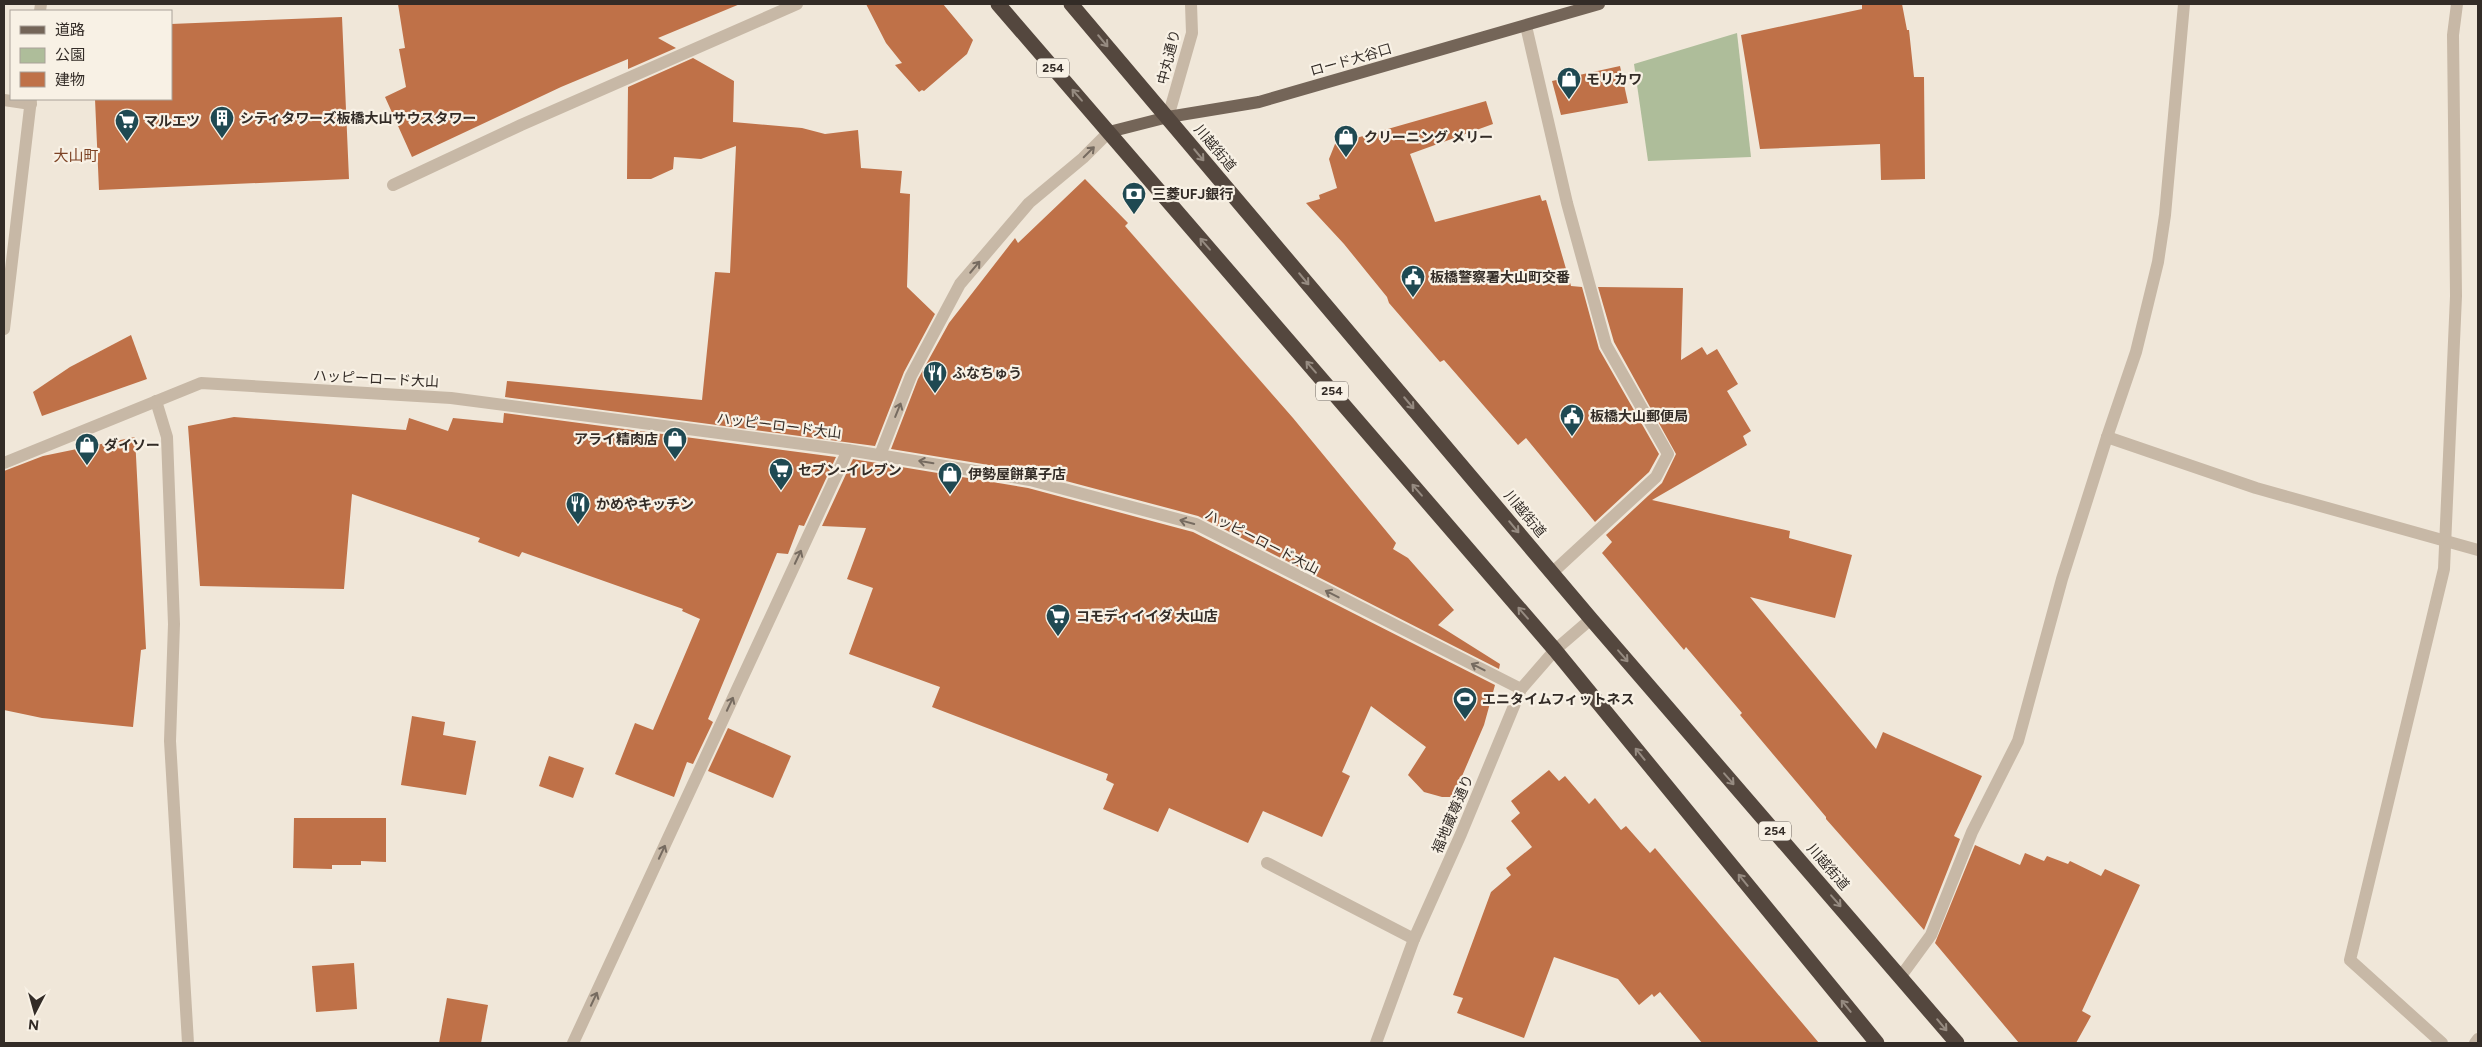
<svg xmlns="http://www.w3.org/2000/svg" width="2482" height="1047" font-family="Figtree,'Noto Sans JP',sans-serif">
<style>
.green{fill:#aebd9a}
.building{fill:#bf7148}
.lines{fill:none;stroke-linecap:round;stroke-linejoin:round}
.minor{stroke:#c7b8a6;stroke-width:12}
.major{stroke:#746558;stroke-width:12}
.highway{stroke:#54473e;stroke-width:15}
.oneway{stroke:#968b81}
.oneway2{stroke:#766b60}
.labels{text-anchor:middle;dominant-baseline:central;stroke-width:4.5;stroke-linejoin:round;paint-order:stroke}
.shield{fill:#f8f1e5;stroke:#6e6760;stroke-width:1}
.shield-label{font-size:12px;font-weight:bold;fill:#332c27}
.street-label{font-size:14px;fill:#332c27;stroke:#f8f1e5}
.poi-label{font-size:14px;font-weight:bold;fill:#332c27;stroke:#f8f1e5;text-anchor:start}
.neighbourhood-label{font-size:15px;fill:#7d4325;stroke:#f8f1e5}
</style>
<rect width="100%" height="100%" fill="#f0e7d9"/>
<polygon class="green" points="1737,33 1751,157 1648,161 1634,64"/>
<g class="building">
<polygon points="398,4 740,4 658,38 676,48 628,69 628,59 561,87 412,157 385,97 406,87 399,49 405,48"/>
<polygon points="866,4 943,4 973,40 967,54 924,91 922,90 919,92 895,65 902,63 886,43"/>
<polygon points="1862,4 1902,4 1907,30 1909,30 1914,77 1924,77 1925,179 1881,180 1880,144 1760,149 1741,35 1862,9"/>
<polygon points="342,17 349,179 99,190 95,99 171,99 171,24"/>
<polygon points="693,58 734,81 733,122 802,128 825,134 858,130 861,168 902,171 900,193 910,194 907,287 935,314 904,372 875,446 505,397 507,381 702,400 715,272 730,273 736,146 701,159 674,157 673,169 651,179 627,179 628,87"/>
<polygon points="1620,66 1628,103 1561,115 1552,81"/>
<polygon points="1486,101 1493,124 1410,154 1435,222 1540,195 1542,201 1546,200 1571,286 1582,287 1599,349 1659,454 1649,472 1595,522 1526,438 1518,445 1444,360 1440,362 1389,303 1387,297 1344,244 1306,203 1320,199 1319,195 1337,188 1329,159 1335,144"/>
<polygon points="1085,179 1128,223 1125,226 1293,418 1396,543 1393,549 1408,558 1454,610 1438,625 1500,664 1499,669 1198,516 1032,472 891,449 918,379 949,323 1015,238 1018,243"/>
<polygon points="1598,287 1683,288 1681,360 1702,347 1707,355 1717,349 1738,384 1727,391 1751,431 1743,436 1747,445 1652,500 1790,531 1789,538 1852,555 1835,618 1750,597 1876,749 1883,732 1982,776 1954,836 1960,839 1924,930 1826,819 1826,817 1740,715 1742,713 1686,647 1684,650 1602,553 1612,542 1606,535 1662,483 1676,454 1614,342"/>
<polygon points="131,335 147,379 42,416 33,392 70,367"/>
<polygon points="504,413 836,457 804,526 799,525 788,554 777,553 708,719 713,722 693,764 687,762 674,797 615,774 635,723 653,730 700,619 682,611 683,609 522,552 519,557 478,542 480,538 352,494 344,589 200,586 188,426 234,417 406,430 409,418 448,431 453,418 503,423"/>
<polygon points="135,437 146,649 141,650 133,727 42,718 4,710 4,471 43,456"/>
<polygon points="853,459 1028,488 1193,532 1495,685 1484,725 1453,797 1442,797 1424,792 1408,775 1426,747 1371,706 1342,772 1350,776 1322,837 1263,811 1248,843 1169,808 1158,832 1103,809 1114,784 1106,780 1108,774 932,707 940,687 849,654 873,588 847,579 866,528 822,526"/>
<polygon points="412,716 445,722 443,735 476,741 466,795 401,785"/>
<polygon points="728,728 791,756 773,798 708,771"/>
<polygon points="549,756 584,768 573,798 539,786"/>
<polygon points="1549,770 1559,781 1565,776 1589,804 1595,798 1621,830 1626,826 1650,853 1655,848 1819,1043 1702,1043 1660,992 1654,997 1652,994 1639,1005 1618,979 1554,957 1524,1038 1457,1013 1463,998 1453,995 1491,892 1511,875 1506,868 1532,847 1511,821 1520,813 1511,801"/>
<polygon points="294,818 386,818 386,862 361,861 361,865 332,865 332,869 293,868"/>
<polygon points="1975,845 2020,865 2025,853 2044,861 2047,856 2068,864 2070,861 2101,876 2105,869 2140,885 2082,1011 2091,1016 2076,1043 2019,1043 1935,943"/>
<polygon points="354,963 357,1009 316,1012 312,966"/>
<polygon points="447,998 488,1005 481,1043 439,1043"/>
</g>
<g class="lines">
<g class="minor">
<polyline points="40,11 41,4"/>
<polyline points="1526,26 1567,203 1606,345 1668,454 1656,477 1553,572"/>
<polyline points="4,100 31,104"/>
<polyline points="1168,117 1192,33 1191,4"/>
<polyline points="393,185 521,125 797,4"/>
<polyline points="4,329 31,99"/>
<polyline points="156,401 167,437 174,624 170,741 188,1043"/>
<polyline points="2107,437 2256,488 2478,550"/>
<polyline points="880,455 911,376 960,284 1029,203 1083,158 1109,132"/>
<polyline points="4,463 201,383 451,398 848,450 1030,480 1196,524 1521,689"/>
<polyline points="1267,863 1414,939"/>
<polyline points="1901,976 1931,935 1972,832 2018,741 2062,579 2107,437 2136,352 2158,262 2165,215 2184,4"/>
<polyline points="573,1043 848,450"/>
<polyline points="1376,1043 1414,939 1461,834 1521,689 1555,650 1591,619"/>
<polyline points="2442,1043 2350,960 2444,569 2456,296 2453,35 2457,4"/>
<polyline points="2475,1043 2478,1039"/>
</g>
<polyline class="major" points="1109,132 1168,117 1259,102 1599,4"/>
<g class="highway">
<polyline points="998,4 1555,650 1877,1043"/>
<polyline points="1071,4 1591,619 1957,1043"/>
</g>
</g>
<defs><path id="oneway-shaft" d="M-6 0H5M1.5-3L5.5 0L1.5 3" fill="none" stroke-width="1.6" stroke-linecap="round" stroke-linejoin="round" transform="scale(1.25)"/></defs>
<g class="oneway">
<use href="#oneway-shaft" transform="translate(1103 41) rotate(50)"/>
<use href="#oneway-shaft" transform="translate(1077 95) rotate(-131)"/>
<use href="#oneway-shaft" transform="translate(1199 155) rotate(50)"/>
<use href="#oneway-shaft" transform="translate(1205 244) rotate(-131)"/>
<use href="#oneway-shaft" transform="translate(1304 279) rotate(50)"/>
<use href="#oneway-shaft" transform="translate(1311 367) rotate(-131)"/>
<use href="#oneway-shaft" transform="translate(1409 403) rotate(50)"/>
<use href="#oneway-shaft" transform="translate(1417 490) rotate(-131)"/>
<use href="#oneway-shaft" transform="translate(1514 527) rotate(50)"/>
<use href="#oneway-shaft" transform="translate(1523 613) rotate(-131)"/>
<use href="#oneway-shaft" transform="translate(1623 656) rotate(49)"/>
<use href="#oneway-shaft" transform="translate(1640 754) rotate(-129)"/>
<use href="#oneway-shaft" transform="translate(1729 779) rotate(49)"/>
<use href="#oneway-shaft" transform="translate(1743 880) rotate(-129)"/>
<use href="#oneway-shaft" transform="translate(1836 901) rotate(49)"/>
<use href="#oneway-shaft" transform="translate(1846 1006) rotate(-129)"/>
<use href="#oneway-shaft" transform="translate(1942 1025) rotate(50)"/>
</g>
<g class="oneway2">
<use href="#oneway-shaft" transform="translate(1089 152) rotate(-45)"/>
<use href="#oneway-shaft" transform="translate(975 267) rotate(-50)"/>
<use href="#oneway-shaft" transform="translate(898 410) rotate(-68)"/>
<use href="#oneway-shaft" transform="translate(926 462) rotate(-171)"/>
<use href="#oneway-shaft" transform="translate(1187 522) rotate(-165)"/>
<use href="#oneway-shaft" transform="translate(798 557) rotate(-65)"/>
<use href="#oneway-shaft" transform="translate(1332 594) rotate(-153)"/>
<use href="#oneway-shaft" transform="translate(1478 667) rotate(-153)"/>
<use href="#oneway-shaft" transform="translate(730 704) rotate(-65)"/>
<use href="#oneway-shaft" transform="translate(662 852) rotate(-65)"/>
<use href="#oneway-shaft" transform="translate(594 999) rotate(-65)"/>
</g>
<defs>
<symbol id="shop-pin" viewBox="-11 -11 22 30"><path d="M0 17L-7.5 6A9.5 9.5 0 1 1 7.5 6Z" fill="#1f4952" stroke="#f8f1e5"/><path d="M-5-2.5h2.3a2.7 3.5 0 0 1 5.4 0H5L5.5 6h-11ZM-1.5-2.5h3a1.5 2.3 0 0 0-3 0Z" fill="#fff"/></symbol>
<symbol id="building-pin" viewBox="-11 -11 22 30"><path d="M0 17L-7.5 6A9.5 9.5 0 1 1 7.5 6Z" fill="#1f4952" stroke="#f8f1e5"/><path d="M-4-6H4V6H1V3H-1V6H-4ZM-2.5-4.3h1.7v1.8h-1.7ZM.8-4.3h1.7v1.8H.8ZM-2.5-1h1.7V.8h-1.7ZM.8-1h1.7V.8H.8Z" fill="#fff"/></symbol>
<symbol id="supermarket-pin" viewBox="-11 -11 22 30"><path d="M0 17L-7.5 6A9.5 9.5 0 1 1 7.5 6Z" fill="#1f4952" stroke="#f8f1e5"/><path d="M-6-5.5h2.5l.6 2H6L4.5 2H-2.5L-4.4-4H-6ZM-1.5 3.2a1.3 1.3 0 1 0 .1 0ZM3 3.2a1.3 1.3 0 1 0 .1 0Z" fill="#fff"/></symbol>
<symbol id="bank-pin" viewBox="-11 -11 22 30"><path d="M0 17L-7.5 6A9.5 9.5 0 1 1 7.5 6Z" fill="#1f4952" stroke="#f8f1e5"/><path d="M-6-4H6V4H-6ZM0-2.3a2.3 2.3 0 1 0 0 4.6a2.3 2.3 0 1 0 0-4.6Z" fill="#fff"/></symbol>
<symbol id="civic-pin" viewBox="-11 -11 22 30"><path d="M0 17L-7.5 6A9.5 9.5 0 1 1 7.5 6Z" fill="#1f4952" stroke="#f8f1e5"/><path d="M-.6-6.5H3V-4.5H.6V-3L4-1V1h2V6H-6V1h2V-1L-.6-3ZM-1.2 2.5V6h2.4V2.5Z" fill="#fff"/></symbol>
<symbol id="restaurant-pin" viewBox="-11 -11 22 30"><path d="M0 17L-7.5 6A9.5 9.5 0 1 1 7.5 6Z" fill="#1f4952" stroke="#f8f1e5"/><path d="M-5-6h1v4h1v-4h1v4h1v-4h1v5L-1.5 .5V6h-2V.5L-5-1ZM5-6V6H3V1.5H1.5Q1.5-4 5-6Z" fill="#fff"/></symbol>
<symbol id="stadium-pin" viewBox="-11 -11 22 30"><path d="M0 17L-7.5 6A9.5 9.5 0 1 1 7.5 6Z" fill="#1f4952" stroke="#f8f1e5"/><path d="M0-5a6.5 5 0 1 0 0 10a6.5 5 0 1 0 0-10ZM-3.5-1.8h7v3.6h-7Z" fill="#fff"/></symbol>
</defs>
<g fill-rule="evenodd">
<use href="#shop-pin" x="1555" y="65" width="28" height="38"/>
<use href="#building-pin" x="208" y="104" width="28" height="38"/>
<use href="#supermarket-pin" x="113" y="107" width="28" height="38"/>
<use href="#shop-pin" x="1332" y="123" width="28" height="38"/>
<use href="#bank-pin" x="1120" y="180" width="28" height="38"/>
<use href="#civic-pin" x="1399" y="263" width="28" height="38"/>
<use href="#restaurant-pin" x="921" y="359" width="28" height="38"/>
<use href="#civic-pin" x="1558" y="402" width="28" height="38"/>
<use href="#shop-pin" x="661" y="425" width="28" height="38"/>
<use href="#shop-pin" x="73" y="431" width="28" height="38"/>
<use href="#supermarket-pin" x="767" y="456" width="28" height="38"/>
<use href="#shop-pin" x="936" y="460" width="28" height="38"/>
<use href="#restaurant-pin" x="564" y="490" width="28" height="38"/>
<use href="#supermarket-pin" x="1044" y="602" width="28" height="38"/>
<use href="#stadium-pin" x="1451" y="685" width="28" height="38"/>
</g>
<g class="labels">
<g class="shield">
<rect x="1037" y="58.5" width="32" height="19" rx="4"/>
<rect x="1316" y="381.5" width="32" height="19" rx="4"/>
<rect x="1759" y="821.5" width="32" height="19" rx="4"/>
</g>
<g class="shield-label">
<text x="1053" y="68">254</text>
<text x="1332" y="391">254</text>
<text x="1775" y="831">254</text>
</g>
<g class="street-label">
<text transform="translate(1169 57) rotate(-76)">中丸通り</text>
<text transform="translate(1351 60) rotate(-16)">ロード大谷口</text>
<text transform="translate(1215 148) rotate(50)">川越街道</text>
<text transform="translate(376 379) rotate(3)">ハッピーロード大山</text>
<text transform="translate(779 426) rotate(7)">ハッピーロード大山</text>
<text transform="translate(1525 514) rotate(50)">川越街道</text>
<text transform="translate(1262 542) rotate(27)">ハッピーロード大山</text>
<text transform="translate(1453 814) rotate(-67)">福地蔵尊通り</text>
<text transform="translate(1828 867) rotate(49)">川越街道</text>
</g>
<g class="poi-label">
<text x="1586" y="79">モリカワ</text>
<text x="240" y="118">シティタワーズ板橋大山サウスタワー</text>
<text x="144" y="121">マルエツ</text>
<text x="1364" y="137">クリーニング メリー</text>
<text x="1152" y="194">三菱UFJ銀行</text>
<text x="1430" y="277">板橋警察署大山町交番</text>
<text x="952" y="373">ふなちゅう</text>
<text x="1590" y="416">板橋大山郵便局</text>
<text x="658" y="439" text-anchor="end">アライ精肉店</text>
<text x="104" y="445">ダイソー</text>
<text x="798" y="470">セブン-イレブン</text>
<text x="968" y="474">伊勢屋餅菓子店</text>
<text x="596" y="504">かめやキッチン</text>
<text x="1076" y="616">コモディイイダ 大山店</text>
<text x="1482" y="699">エニタイムフィットネス</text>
</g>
<g class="neighbourhood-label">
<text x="76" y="156">大山町</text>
</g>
</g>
<rect width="2482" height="1047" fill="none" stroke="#332c27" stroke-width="10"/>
<rect x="10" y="10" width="162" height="90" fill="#f8f1e5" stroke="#a9a299"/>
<rect x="20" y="26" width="25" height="8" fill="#746558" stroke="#a9a299"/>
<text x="55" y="35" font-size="15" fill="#332c27">道路</text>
<rect x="20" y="48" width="25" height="15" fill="#aebd9a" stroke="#a9a299"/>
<text x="55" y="60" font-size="15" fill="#332c27">公園</text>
<rect x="20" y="72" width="25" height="15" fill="#bf7148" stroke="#a9a299"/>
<text x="55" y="85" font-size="15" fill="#332c27">建物</text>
<g transform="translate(35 1012) rotate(186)" stroke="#f8f1e5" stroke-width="4" paint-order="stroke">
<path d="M0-4L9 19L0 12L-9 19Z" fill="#332c27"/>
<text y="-8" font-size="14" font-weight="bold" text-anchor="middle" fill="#332c27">N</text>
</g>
</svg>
